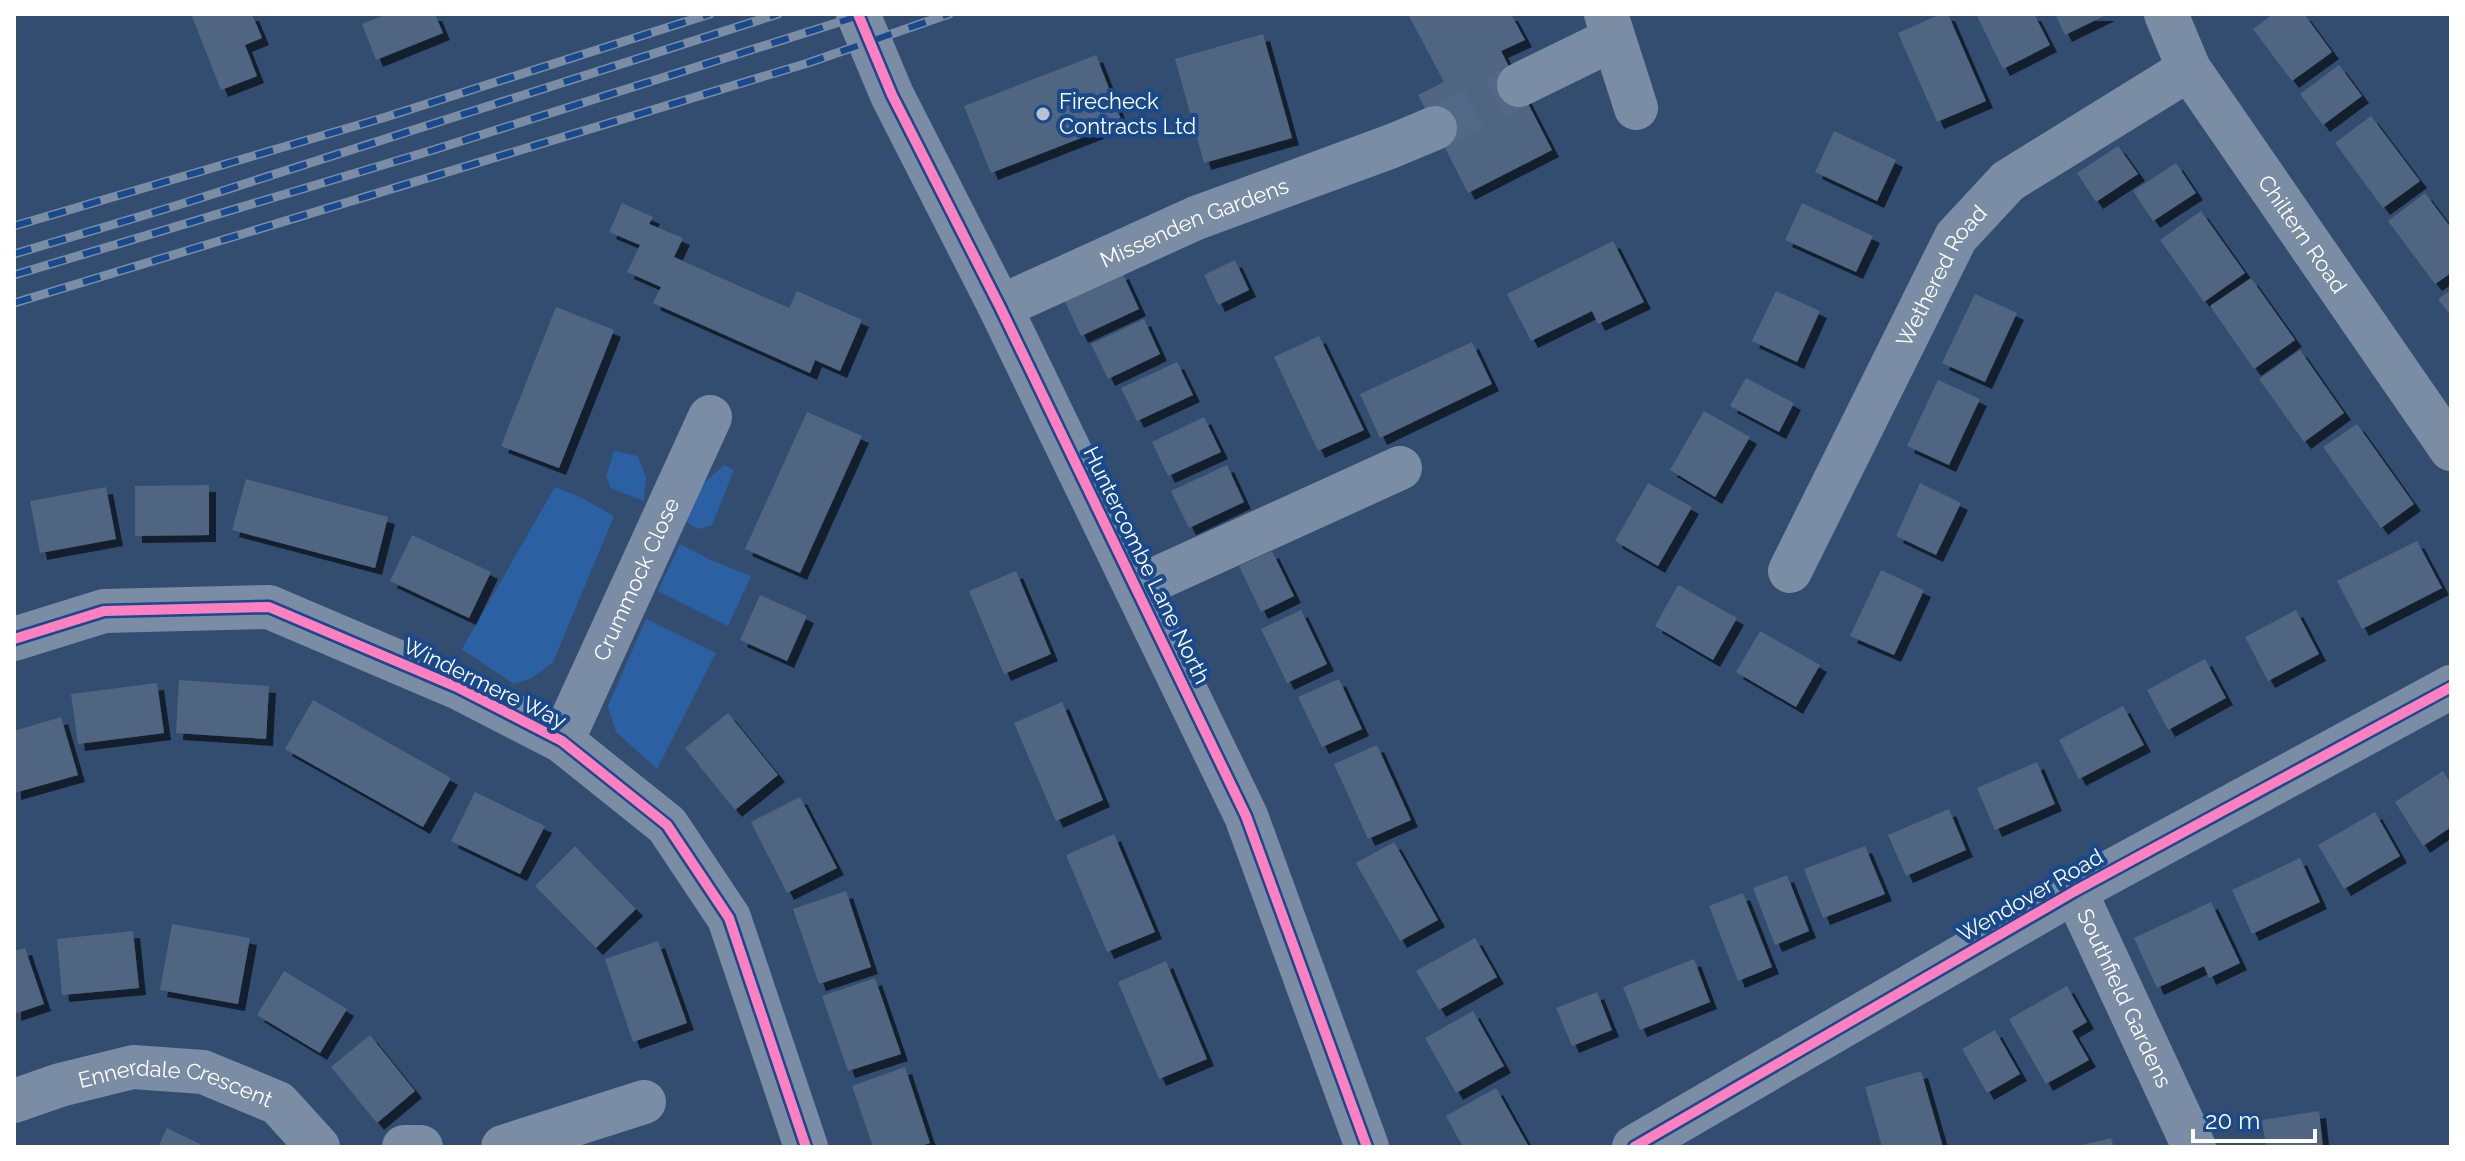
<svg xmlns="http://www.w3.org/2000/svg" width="2465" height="1161" font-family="Raleway,sans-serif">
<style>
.green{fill:#2b60a2}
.building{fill:#4f6581;filter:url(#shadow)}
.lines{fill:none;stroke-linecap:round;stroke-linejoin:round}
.minor-tunnel{stroke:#526886;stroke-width:44;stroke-dasharray:44 22;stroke-linecap:butt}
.minor{stroke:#7a8da5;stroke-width:44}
.rail-casing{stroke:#7b8da4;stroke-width:9}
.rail{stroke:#18498c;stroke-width:6;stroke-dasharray:18;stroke-linecap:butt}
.cycleway-casing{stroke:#18498c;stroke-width:15}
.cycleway{stroke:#ff80c0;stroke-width:10}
.poi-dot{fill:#b8c1cd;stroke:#18498c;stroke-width:3}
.labels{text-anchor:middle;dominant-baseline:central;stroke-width:8;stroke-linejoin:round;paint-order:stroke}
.poi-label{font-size:22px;fill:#fff;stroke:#18498c;text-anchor:start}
.street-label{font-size:22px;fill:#fff;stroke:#18498c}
</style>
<defs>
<filter id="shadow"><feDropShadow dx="7" dy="7" stdDeviation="0" flood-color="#0009"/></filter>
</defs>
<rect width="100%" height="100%" fill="#334d71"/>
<g class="green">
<polygon points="614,451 638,456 646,478 644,501 611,488 606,477"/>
<polygon points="724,465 734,470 712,525 698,529 675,514 683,492 704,483"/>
<polygon points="555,487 580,497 614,516 553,662 532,678 514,684 462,649"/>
<polygon points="680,544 711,560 751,576 728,626 658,591"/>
<polygon points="646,619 716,653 657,769 616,732 608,706"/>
</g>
<g class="building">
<polygon points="191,14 252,14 262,38 245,45 257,76 221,90"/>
<polygon points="387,14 435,14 443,33 376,60 362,24"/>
<polygon points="1408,14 1511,14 1525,40 1501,51 1552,150 1468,193 1418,95 1444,82"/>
<polygon points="1941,14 1948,14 1986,101 1937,122 1898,33"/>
<polygon points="1976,14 2034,14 2050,45 2003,69"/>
<polygon points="2055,14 2108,14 2065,35"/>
<polygon points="2273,14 2304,14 2332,52 2292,81 2253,29"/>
<polygon points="1263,34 1292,138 1204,163 1175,59"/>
<polygon points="1096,55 1122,122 991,173 964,106"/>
<polygon points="2339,65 2362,96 2323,125 2300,94"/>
<polygon points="2371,116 2420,181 2383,208 2335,143"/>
<polygon points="1834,131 1896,160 1877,201 1815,172"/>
<polygon points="2118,146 2138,174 2096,202 2077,173"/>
<polygon points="2176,163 2196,193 2153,221 2133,191"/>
<polygon points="2425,193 2451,228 2451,273 2435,284 2388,221"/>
<polygon points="622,203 653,217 649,224 683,238 674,257 789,308 797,291 862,320 840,371 815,360 810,373 653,303 661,287 627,272 640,245 609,232"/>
<polygon points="1802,203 1873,236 1856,272 1785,240"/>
<polygon points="2201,211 2245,273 2204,302 2160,240"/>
<polygon points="1613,241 1644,302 1598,324 1592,311 1531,341 1507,294"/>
<polygon points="1235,260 1249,290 1218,305 1204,275"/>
<polygon points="1122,272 1139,309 1081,336 1064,299"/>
<polygon points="2251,278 2295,340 2254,369 2210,306"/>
<polygon points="2451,290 2451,316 2438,299"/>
<polygon points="1776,291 1820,311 1797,362 1752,341"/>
<polygon points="1975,294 2017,313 1985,382 1942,363"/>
<polygon points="556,307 614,330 559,468 501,446"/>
<polygon points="1144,319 1160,354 1108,379 1091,344"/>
<polygon points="1319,336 1364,430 1318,451 1274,357"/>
<polygon points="1472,342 1492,384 1380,438 1360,394"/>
<polygon points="2300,350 2344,413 2304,442 2259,379"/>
<polygon points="1177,362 1193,395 1137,421 1121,388"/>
<polygon points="1746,378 1794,403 1779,432 1730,406"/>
<polygon points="1938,380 1980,399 1949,465 1907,446"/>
<polygon points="1704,411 1750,437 1715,497 1670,470"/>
<polygon points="807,412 862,436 800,573 745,549"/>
<polygon points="1204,417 1221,452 1168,476 1152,442"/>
<polygon points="2357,424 2414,504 2381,528 2323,447"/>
<polygon points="1227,465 1244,502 1189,528 1171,491"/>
<polygon points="246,479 388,517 375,568 232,530"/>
<polygon points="1648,483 1692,507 1658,566 1615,541"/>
<polygon points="1920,483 1961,503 1936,555 1896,536"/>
<polygon points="209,485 209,535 135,536 135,486"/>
<polygon points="106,487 116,539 40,553 30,501"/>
<polygon points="412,535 491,572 469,618 390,581"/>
<polygon points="2417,541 2442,588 2362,629 2337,581"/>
<polygon points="1272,551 1294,596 1261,612 1239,566"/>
<polygon points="1881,570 1924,590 1894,655 1850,636"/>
<polygon points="1016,571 1051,654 1004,674 969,591"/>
<polygon points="1678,585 1737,618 1713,660 1655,626"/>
<polygon points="760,595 807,616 787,661 740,640"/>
<polygon points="1301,610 1327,664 1287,683 1261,629"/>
<polygon points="2296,610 2319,654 2268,681 2245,637"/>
<polygon points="1760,631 1820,665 1796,707 1736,672"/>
<polygon points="2205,659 2226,698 2168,730 2147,690"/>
<polygon points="1339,679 1362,729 1322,747 1298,697"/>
<polygon points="179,680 269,686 266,739 176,733"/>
<polygon points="157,683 164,733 78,744 71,694"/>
<polygon points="313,700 451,778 423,827 285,749"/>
<polygon points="1062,702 1103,800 1056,821 1014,723"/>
<polygon points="2123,706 2144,745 2079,779 2059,740"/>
<polygon points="728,713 778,775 735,810 685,748"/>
<polygon points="61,717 78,775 14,793 14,731"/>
<polygon points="1377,745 1411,820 1368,839 1334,764"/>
<polygon points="2037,762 2055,804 1995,830 1977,788"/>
<polygon points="2443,771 2451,784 2451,827 2423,846 2395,802"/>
<polygon points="475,792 545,826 520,874 451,841"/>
<polygon points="800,797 837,868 787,893 751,822"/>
<polygon points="1949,809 1966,850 1906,876 1888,835"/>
<polygon points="2375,812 2400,856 2344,889 2318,845"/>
<polygon points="1114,834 1155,932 1107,952 1066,855"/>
<polygon points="1394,842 1438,920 1400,941 1356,863"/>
<polygon points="575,846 636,909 596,948 535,886"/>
<polygon points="1865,846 1885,894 1823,918 1804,869"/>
<polygon points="2300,858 2320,902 2252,934 2232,890"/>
<polygon points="1787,875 1809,931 1775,945 1753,888"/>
<polygon points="846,891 871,967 819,984 793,909"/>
<polygon points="1743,893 1772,967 1738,981 1709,906"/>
<polygon points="2211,902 2240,963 2209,978 2204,966 2157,988 2134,938"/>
<polygon points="172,924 250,938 238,1004 160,990"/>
<polygon points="133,931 139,988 62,995 57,939"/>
<polygon points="1475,938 1497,977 1439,1010 1416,971"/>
<polygon points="658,941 687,1023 633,1042 605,959"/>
<polygon points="25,948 44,1004 14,1014 14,951"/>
<polygon points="1694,959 1710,1002 1640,1030 1623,987"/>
<polygon points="1166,961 1207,1059 1159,1079 1118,982"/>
<polygon points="284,971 347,1009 320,1053 257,1015"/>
<polygon points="875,978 901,1054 848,1071 822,996"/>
<polygon points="2067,986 2087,1022 2072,1031 2089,1060 2046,1084 2009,1019"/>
<polygon points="1597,992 1612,1030 1572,1046 1556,1008"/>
<polygon points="1473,1011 1504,1066 1456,1093 1425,1038"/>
<polygon points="1995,1030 2020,1074 1987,1093 1962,1049"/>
<polygon points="370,1035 415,1091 377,1123 331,1067"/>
<polygon points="905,1067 930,1143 918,1147 873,1147 852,1086"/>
<polygon points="1921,1071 1943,1147 1882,1147 1865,1087"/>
<polygon points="1496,1088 1529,1147 1458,1147 1462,1145 1446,1116"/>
<polygon points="2319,1111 2323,1147 2266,1147 2262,1120"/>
<polygon points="167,1128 206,1147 158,1147"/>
<polygon points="2111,1138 2114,1147 2077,1147 2077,1146"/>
</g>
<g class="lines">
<polyline class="minor-tunnel" points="1435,128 1519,85"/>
<g class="minor">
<polyline points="858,14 892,95 1000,307 1246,816 1367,1147"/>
<polyline points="1606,14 1636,108"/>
<path id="s1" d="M2166,14l23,55 262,380"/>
<polyline points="1519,85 1613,39"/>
<path id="s2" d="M1000,307l196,-89 196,-72 43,-18"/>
<path id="s3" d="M1790,571l166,-334 52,-56 181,-112"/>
<polyline points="1136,588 1400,468"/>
<polyline points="14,639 104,611 269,607 459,688 562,741 667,825 729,918 806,1147"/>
<path id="s4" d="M562,741l148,-324"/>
<path id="s5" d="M2075,891l119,256"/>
<path id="s6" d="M14,1101l46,-16 73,-18 70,5 75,31 40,44"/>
<polyline points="404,1147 421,1147"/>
<polyline points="503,1147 644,1102"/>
<polyline points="1634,1147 2075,891 2451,687"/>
</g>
<defs>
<g id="rail">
<polyline points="14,226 386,117 710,14"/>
<polyline points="14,254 175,206 778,14"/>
<polyline points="14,275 433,150 865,14"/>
<polyline points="14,303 808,63 949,14"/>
</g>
</defs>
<use href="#rail" class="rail-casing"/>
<use href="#rail" class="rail"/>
<defs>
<g id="cycleway">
<polyline points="858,14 892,95 1000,307 1246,816 1367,1147"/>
<polyline points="14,639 104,611 269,607 459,688 562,741 667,825 729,918 806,1147"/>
<polyline points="1634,1147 2075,891 2451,687"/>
</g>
</defs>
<use href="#cycleway" class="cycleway-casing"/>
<use href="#cycleway" class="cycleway"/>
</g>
<circle class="poi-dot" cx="1043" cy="114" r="8"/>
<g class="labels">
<g class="poi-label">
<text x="1059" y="101">Firecheck<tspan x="1059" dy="25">Contracts Ltd</tspan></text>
</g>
<g class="street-label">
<text stroke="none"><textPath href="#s2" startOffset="212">Missenden Gardens</textPath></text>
<text stroke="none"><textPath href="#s1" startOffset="260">Chiltern Road</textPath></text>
<text stroke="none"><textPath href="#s3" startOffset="332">Wethered Road</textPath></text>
<text transform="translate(1147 565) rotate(64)">Huntercombe Lane North</text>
<text stroke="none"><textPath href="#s4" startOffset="178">Crummock Close</textPath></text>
<text transform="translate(485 683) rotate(26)">Windermere Way</text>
<text transform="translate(2030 895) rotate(-30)">Wendover Road</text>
<text stroke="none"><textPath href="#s5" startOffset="118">Southfield Gardens</textPath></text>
<text stroke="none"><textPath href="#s6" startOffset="168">Ennerdale Crescent</textPath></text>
</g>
</g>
<rect width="2465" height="1161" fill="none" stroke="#ffffff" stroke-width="32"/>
<path d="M2193 1129v12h122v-12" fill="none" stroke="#ffffff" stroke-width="4"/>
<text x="2205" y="1129" font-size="24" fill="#ffffff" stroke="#18498c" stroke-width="6" paint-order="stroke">20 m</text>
</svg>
